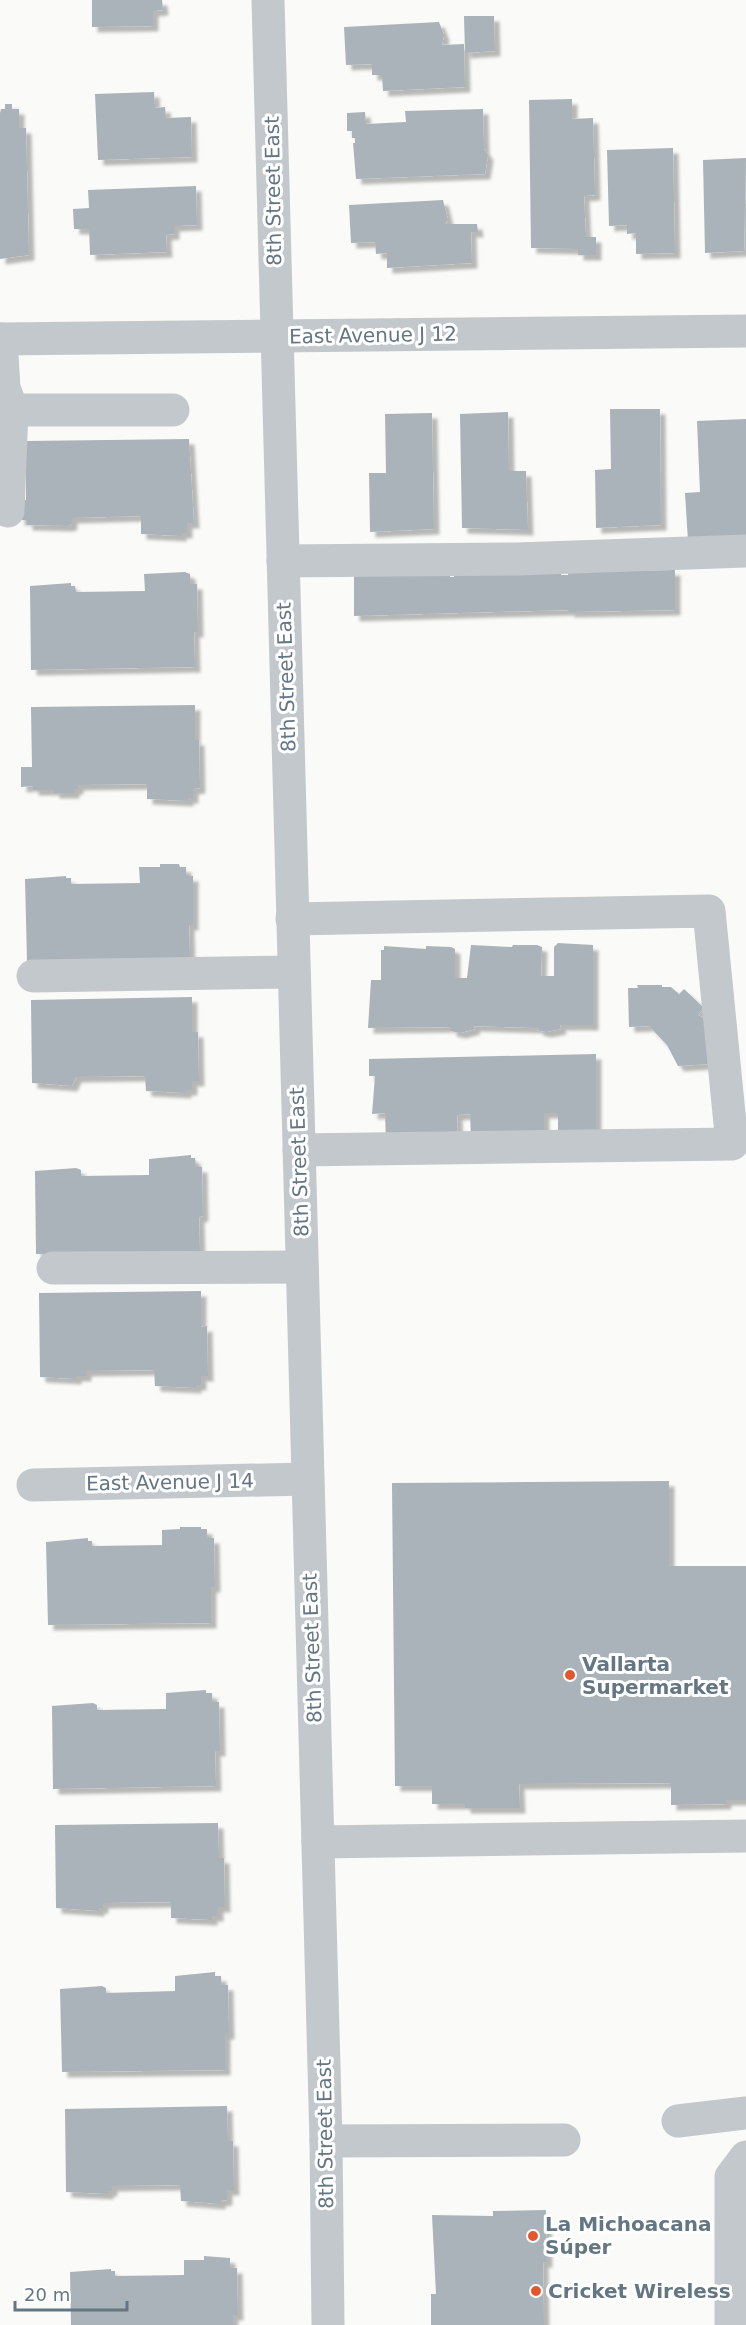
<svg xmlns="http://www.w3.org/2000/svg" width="746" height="2325" font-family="'DejaVu Sans',sans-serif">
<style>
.building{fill:#aab3b9;filter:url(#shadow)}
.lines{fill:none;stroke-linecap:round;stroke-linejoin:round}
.minor{stroke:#c3c8cc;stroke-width:33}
.poi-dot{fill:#e4572e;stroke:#fff;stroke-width:2}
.labels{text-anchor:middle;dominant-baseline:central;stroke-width:6;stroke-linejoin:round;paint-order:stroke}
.street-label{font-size:20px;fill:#657683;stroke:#fff}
.poi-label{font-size:20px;font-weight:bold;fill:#657683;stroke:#fff;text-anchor:start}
</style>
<defs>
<filter id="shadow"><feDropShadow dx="5.5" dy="5.5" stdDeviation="1.5" flood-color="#0004"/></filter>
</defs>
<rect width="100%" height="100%" fill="#fafaf8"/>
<g class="building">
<polygon points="92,0 162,0 163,10 153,11 153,26 92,27"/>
<polygon points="464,16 494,16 495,51 465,53"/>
<polygon points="439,22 444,35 442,45 464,44 465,87 383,91 382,75 372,75 372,64 346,65 344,27"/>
<polygon points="154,92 155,108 165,107 166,118 191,117 192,157 98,160 95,94"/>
<polygon points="572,99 572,119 593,118 595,195 584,196 586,237 596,237 596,255 578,255 578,249 531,248 529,100"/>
<polygon points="5,104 12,104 12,109 19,109 19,128 26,128 29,255 0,259 0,113 1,109 5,109"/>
<polygon points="483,109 484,149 488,155 485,174 356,179 353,143 355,143 355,138 352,138 352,131 347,131 347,113 365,112 366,124 406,122 405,111"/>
<polygon points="673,148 675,253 636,254 636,233 627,234 627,225 609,226 607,150"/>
<polygon points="746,158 744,251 705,253 703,160"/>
<polygon points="196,186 197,225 174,226 174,234 166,235 167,252 90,255 89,229 74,229 73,209 89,208 88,190"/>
<polygon points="443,200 448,220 445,224 477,224 478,232 471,232 472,263 387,268 387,253 376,254 375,242 351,243 349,205"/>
<polygon points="610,409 660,409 661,525 596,528 595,470 611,469"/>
<polygon points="508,412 509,471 526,471 528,530 462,528 460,414"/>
<polygon points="432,413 434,529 370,532 369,473 386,473 385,414"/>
<polygon points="746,419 746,538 688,541 685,493 700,492 697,421"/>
<polygon points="189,439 194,523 187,523 187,533 181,533 181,536 141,534 141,516 72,518 72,524 68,526 27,525 27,520 19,520 19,500 26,500 26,441"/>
<polygon points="675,570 675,610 569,612 569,610 354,616 354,576 450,574 450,577 454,577 454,574 561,572 561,575 568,575 568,572"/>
<polygon points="185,572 190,574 191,584 197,584 198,632 194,632 195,667 31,670 30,586 71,583 71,586 75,586 76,592 145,591 144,574"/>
<polygon points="195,705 195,740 199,740 200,788 193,789 193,798 188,798 188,801 147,799 147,784 78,785 78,789 74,789 74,793 54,793 54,790 33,790 33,786 21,787 21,767 32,767 31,707"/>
<polygon points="160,864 179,864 180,867 186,867 186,876 193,876 193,925 189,925 190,959 27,961 25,879 66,876 66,878 71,878 71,884 140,883 139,867 160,867"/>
<polygon points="558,943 593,945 593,1025 560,1025 561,1029 546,1032 537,1030 538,1028 474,1026 475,1029 460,1033 451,1031 451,1027 368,1028 371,980 381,980 381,950 384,950 384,946 426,949 426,946 451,947 455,949 455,978 467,978 471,945 512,947 513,945 537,945 542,947 541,976 554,976 554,947"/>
<polygon points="637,985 662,985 662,987 671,987 679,994 684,989 704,1008 698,1015 707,1020 709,1064 678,1066 667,1045 649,1026 629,1027 628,988 638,988"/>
<polygon points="192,997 192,1032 198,1032 199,1081 192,1081 192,1090 186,1090 186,1093 146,1091 145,1076 76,1077 72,1086 32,1083 31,1000"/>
<polygon points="596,1054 596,1137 558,1138 558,1113 544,1113 544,1137 471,1139 470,1114 457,1115 458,1140 386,1141 385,1113 372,1114 375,1076 369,1076 369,1059"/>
<polygon points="191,1155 191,1158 195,1158 196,1167 202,1167 203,1216 199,1217 200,1252 36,1254 35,1171 76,1168 81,1170 81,1176 149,1175 149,1159"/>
<polygon points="201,1291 201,1327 207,1326 208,1376 201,1376 201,1385 196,1385 196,1388 155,1386 154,1370 86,1371 86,1376 76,1376 76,1379 40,1377 39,1293"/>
<polygon points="669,1481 669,1566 746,1566 746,1800 726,1800 726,1804 671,1805 671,1783 519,1784 520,1808 465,1808 465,1804 432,1804 432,1786 395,1786 392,1483"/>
<polygon points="180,1527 201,1527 201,1529 207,1529 207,1538 214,1538 215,1587 211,1587 211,1623 48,1625 46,1542 88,1538 88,1541 92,1541 92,1546 162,1545 162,1530 180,1529"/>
<polygon points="206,1690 206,1693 212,1693 212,1702 219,1702 220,1751 215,1751 216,1786 53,1789 52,1706 93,1703 97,1705 97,1710 166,1709 166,1693"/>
<polygon points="218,1823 219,1858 224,1858 225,1907 218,1907 218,1916 212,1916 212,1920 171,1918 171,1902 103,1903 103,1908 99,1908 99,1911 56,1908 55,1825"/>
<polygon points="215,1972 215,1976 221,1976 221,1985 228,1985 229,2034 225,2034 225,2070 62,2072 60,1989 102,1986 106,1988 106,1993 175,1991 175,1976"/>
<polygon points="227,2106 228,2141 233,2141 234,2190 227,2190 227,2200 220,2201 220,2204 181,2201 180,2185 112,2186 112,2191 108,2191 108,2194 66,2192 65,2109"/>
<polygon points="546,2210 547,2262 543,2262 544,2325 431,2325 431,2294 436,2294 432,2215 493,2216 493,2211"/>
<polygon points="204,2256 230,2258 230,2268 237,2268 238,2315 233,2315 233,2325 71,2325 70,2272 111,2269 111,2271 115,2271 115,2276 184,2275 184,2260 204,2260"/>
</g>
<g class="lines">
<g class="minor">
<polyline points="268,0 326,2141 328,2325"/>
<polyline points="0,339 746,331"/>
<polyline points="1,339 4,388 12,410 173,410"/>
<polyline points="8,511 12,410"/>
<polyline points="283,561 517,559 746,551"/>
<polyline points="292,919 709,911 732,1144 299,1150"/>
<polyline points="33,976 294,972"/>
<polyline points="53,1268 302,1267"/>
<polyline points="33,1485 307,1479"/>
<polyline points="318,1842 746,1836"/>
<polyline points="678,2121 746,2113"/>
<polyline points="326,2141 564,2140"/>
<polyline points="731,2325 731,2177 746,2157"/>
</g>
</g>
<g class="poi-dot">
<circle cx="570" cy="1675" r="6"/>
<circle cx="533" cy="2236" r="6"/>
<circle cx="536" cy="2291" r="6"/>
</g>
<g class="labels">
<g class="street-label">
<text transform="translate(273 191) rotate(-91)">8th Street East</text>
<text transform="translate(373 335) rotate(-1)">East Avenue J 12</text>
<text transform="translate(286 677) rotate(-92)">8th Street East</text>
<text transform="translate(299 1162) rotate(-92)">8th Street East</text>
<text transform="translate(170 1482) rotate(-1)">East Avenue J 14</text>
<text transform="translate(312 1648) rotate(-92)">8th Street East</text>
<text transform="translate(325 2134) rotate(-91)">8th Street East</text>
</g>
<g class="poi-label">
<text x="582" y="1664">Vallarta<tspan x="582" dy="23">Supermarket</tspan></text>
<text x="545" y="2224">La Michoacana<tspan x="545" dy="23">Súper</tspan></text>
<text x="548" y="2291">Cricket Wireless</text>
</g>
</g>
<path d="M15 2301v9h112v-9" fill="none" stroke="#657683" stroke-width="3"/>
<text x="24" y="2301" font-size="18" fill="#657683" stroke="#ffffff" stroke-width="4.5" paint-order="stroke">20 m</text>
</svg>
